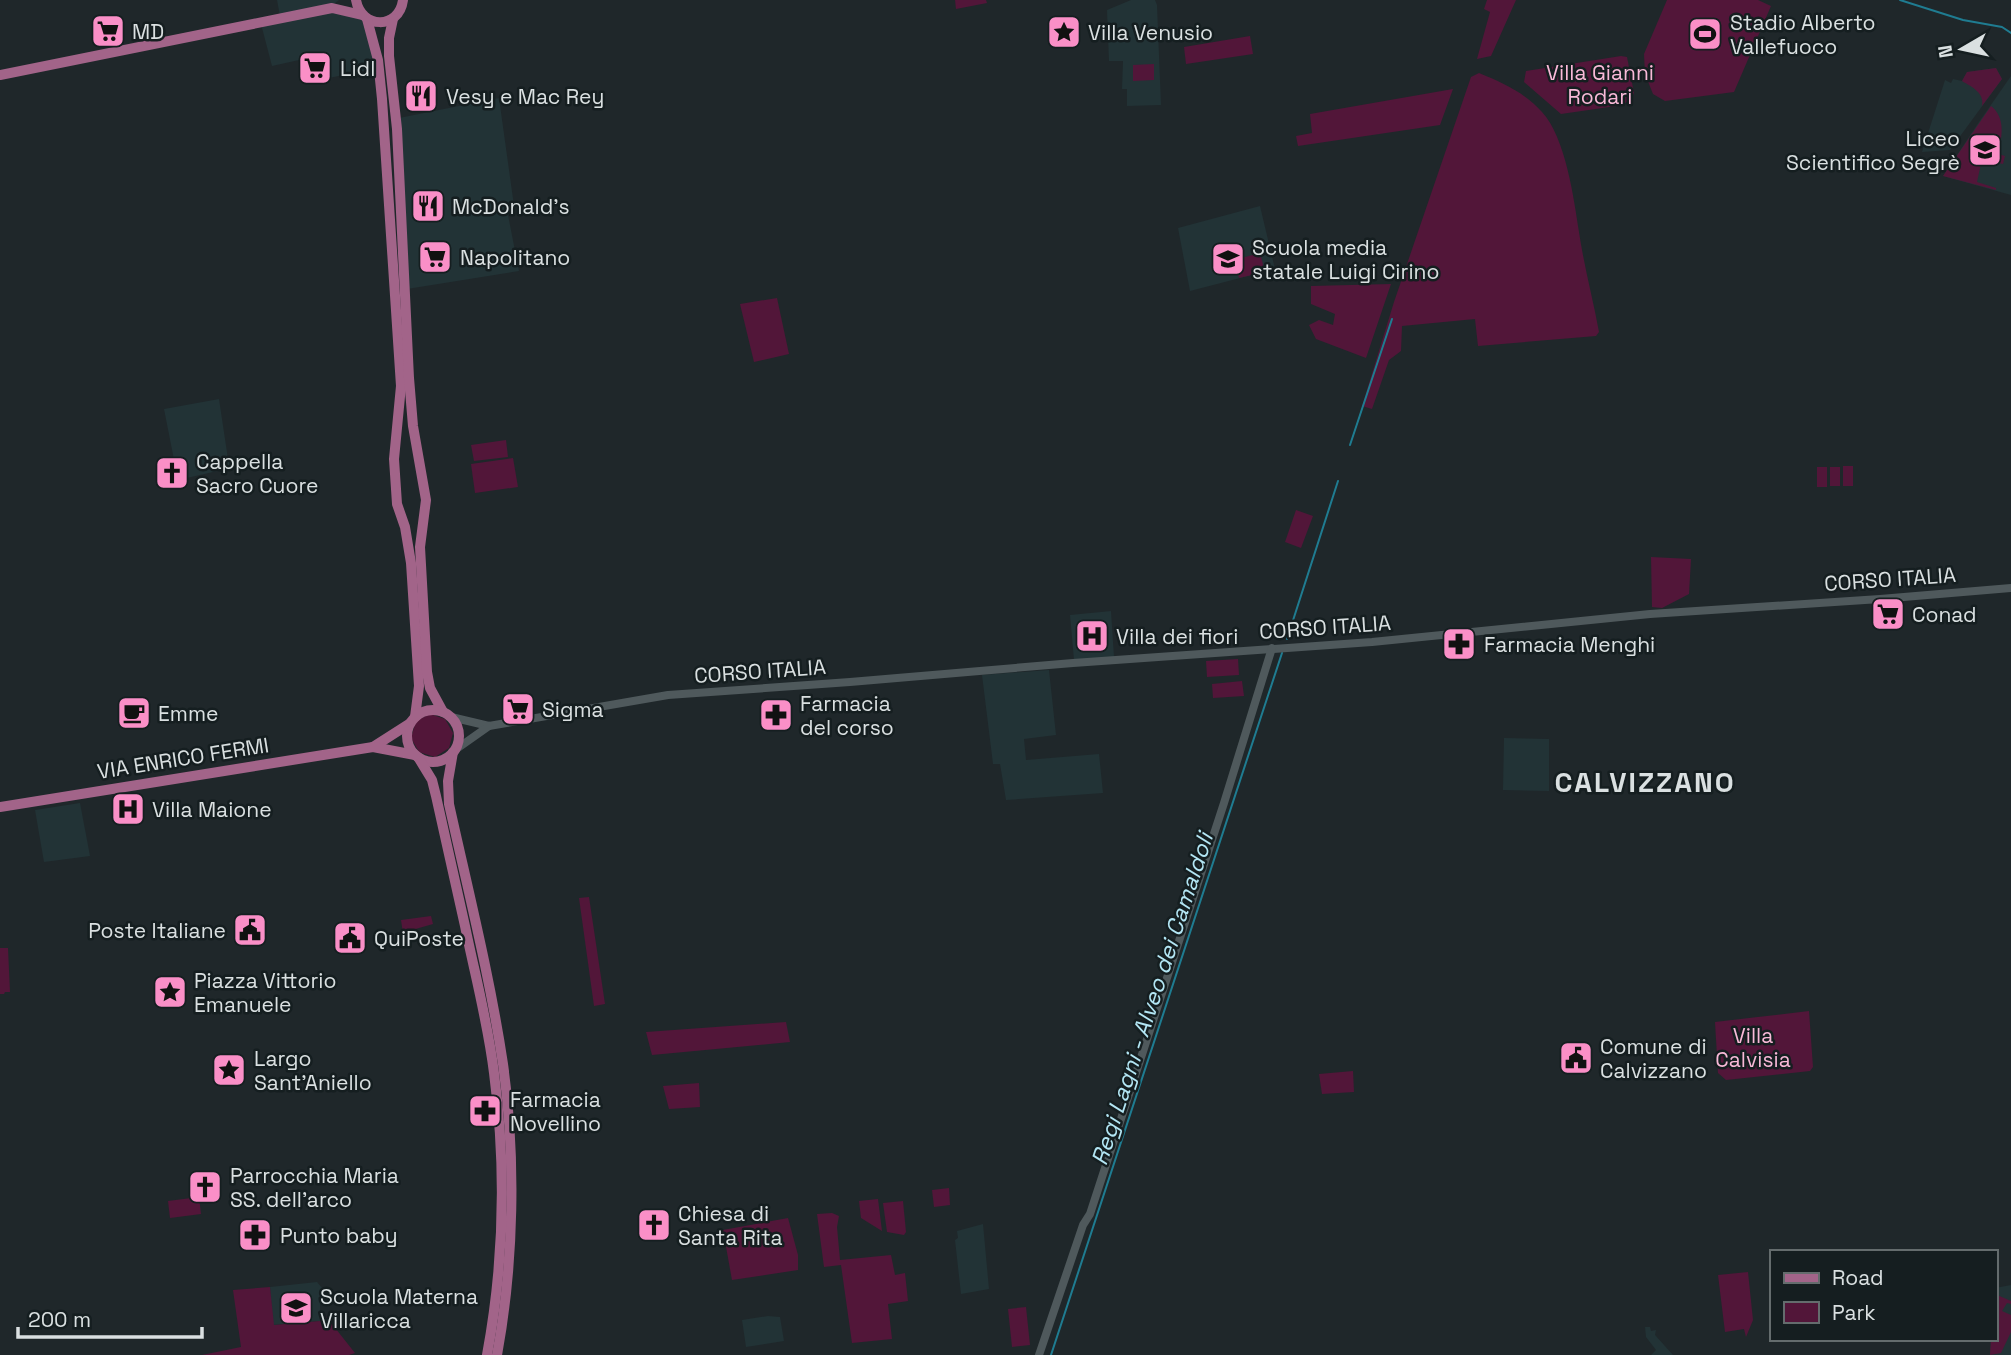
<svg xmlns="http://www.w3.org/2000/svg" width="2011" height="1355" font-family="'Space Grotesk',sans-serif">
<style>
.built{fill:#223336}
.green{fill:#521639}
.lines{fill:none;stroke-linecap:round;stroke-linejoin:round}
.stream{stroke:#1f7c91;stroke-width:2}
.minor{stroke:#4f595c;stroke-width:8}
.major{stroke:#a26489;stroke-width:10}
.labels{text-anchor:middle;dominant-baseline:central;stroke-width:5;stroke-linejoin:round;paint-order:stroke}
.poi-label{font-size:21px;fill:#dae0e1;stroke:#151e20;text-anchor:start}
.park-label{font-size:21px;fill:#f9b9d8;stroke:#151e20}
.street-label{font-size:21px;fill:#dae0e1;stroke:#151e20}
.water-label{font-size:23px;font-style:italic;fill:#b3e6f4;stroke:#151e20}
.district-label{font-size:28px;font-weight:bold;letter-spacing:2px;fill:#dae0e1;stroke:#151e20}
</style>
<rect width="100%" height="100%" fill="#1f272a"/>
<g class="built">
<polygon points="277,0 339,0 331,6 280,16"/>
<polygon points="1131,0 1155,0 1157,5 1161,105 1127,106 1127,89 1122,89 1123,61 1109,61 1107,10"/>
<polygon points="331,10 366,21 377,68 305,83 299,60 272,66 261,24"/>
<polygon points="1996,68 2002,79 1950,150 1922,152 1945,80 1951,83 1953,79 1962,81 1967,72"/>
<polygon points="2011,76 2011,195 1943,176 1977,125"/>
<polygon points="499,98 515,213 508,215 519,271 407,289 399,118"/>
<polygon points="1260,206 1275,269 1190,291 1178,228"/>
<polygon points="219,399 228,459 233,459 235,467 178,480 164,409"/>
<polygon points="1111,611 1114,657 1074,660 1070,615"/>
<polygon points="1049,670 1056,735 1024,739 1026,760 1099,754 1103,793 1006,800 1000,764 993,764 982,675"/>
<polygon points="1504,738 1549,739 1549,791 1503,790"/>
<polygon points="80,803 90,856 44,862 35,810"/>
<polygon points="983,1224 989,1289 961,1294 955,1240 958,1238 957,1231"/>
<polygon points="317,1282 331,1299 320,1302 320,1321 273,1325 270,1287"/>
<polygon points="2011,1285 2011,1355 1990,1355 1991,1339 1995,1339 1995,1288"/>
<polygon points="768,1316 780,1317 784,1341 746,1347 742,1320"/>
<polygon points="1645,1327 1650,1327 1651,1331 1656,1330 1655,1335 1673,1355 1651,1355 1656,1350 1646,1337"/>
</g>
<g class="green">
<polygon points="955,0 986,0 987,3 956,9"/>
<polygon points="1487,0 1516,0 1491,56 1477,59 1490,12 1484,9"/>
<polygon points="1667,0 1758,0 1771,6 1734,92 1665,101 1653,94 1645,74 1644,54"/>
<polygon points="1250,36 1253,54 1186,64 1184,47"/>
<polygon points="1621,56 1627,57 1634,93 1632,97 1623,105 1561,114 1524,82 1526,71"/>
<polygon points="1154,64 1154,80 1133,81 1133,65"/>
<path d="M1996,68l6,11 -20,27c3,-13 -10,-19 -20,-25l5,-9z"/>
<path d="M1479,73c24,10 45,19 63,39 24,26 32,88 37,120 5,34 14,67 20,100l-3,4 -118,10 -3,-27 -73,7 -1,25 -12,9 -17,49 -10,-3 32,-104 77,-225z"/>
<polygon points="1453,89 1440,125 1298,146 1296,136 1312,133 1310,114"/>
<path d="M1991,106c15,12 11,31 7,48l7,2 -2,8 -21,-5 -5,23 19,6v2l-53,-14z"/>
<polygon points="1260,253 1265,272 1239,278 1234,260"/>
<polygon points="1391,284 1366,358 1316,339 1309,325 1319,320 1333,325 1335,314 1311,304 1311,286"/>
<polygon points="777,298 789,354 754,362 740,304"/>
<polygon points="506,440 508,457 474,461 471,445"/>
<polygon points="513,458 518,487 475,493 471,464"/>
<rect x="1843" y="466" width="10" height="20"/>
<rect x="1817" y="467" width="10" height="20"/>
<rect x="1830" y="467" width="10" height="19"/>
<polygon points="1296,510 1313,516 1301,548 1285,542"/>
<polygon points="1651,557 1691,559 1689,594 1662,608 1652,607"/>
<polygon points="1238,659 1239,675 1207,677 1206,661"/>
<polygon points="1242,681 1244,696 1213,698 1212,684"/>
<polygon points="430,714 445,719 453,733 449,748 435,757 419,752 411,738 416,721"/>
<polygon points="589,897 605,1004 594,1006 579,898"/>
<polygon points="431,916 433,924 412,930 404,940 401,920"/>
<polygon points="0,948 8,948 10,992 5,992 4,994 0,994"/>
<polygon points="1809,1011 1813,1067 1810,1071 1726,1080 1718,1073 1715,1022"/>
<polygon points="786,1022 790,1042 652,1055 646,1032"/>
<polygon points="1353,1071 1354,1092 1322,1094 1319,1074"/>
<polygon points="699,1083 700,1107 669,1109 663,1086"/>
<polygon points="949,1188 950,1205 934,1207 932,1190"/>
<polygon points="199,1197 201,1214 170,1218 168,1201"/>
<polygon points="878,1199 882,1231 861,1218 859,1201"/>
<polygon points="903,1201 906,1232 904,1235 887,1232 883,1203"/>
<polygon points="832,1213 839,1216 837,1227 840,1260 891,1255 895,1275 905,1273 908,1301 888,1304 892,1339 852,1343 841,1265 824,1267 817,1214"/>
<polygon points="788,1218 798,1255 798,1270 732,1280 723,1230"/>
<polygon points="1748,1272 1753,1320 1746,1337 1744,1329 1725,1332 1718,1275"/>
<polygon points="270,1287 274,1325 320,1321 320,1314 324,1314 355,1353 349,1355 202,1355 241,1347 233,1290"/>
<polygon points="1995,1294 2011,1301 2011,1304 2007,1303 2002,1311 2011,1315 2011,1332 2001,1353 1990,1355 1991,1339 1995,1339"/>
<polygon points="1026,1307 1030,1345 1012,1347 1008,1309"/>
</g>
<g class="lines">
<g class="stream">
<polyline points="1900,0 1963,20 2002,27 2011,33"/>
<polyline points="1350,445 1392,319"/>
<polyline points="1287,639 1338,481"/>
<polyline points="1051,1355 1282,653"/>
</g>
<g class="minor">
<polyline points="451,717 489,726 668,695 850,682 1073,663 1372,642 1650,614 1880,599 2011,588"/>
<polyline points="455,750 489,726"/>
<polyline points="1039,1355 1083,1225 1090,1214 1224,803 1272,648"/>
</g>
<g class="major">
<path d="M356,0c5,29 43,30 47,0"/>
<polyline points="367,19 378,60 382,99 401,386 394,459 397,504 405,527 411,563 419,686 415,717"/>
<polyline points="393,19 389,38 389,56 397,129 409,378 413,426 426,500 420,547 427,672 430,688 443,712"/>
<polyline points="0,75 332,8 362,15"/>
<circle cx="433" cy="736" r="26"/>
<polyline points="373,747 409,724"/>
<path d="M453,752l-5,29 1,23c19,86 41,173 54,260 13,93 11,199 -6,291"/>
<path d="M418,757l14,23 4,16c10,43 19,87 29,130 10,49 23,97 29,147 12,92 10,190 -7,282"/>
<polyline points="0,807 373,747 415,755"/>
</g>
</g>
<defs>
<symbol id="supermarket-square" viewBox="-11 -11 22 22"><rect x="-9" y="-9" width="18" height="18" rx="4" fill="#fa8fc7" stroke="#151e20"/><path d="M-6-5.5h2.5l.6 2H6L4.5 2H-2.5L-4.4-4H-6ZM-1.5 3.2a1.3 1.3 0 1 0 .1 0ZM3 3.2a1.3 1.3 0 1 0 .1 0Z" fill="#111"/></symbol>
<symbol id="sight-square" viewBox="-11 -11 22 22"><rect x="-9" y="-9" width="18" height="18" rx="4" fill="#fa8fc7" stroke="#151e20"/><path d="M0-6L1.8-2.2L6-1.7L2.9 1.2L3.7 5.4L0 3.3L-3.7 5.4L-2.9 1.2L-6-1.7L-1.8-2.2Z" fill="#111"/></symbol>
<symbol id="stadium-square" viewBox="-11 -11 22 22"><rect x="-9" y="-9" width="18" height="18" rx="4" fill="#fa8fc7" stroke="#151e20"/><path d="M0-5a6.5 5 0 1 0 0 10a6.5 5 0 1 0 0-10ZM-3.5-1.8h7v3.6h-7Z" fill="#111"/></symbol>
<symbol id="restaurant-square" viewBox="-11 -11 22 22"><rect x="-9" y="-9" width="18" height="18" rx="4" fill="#fa8fc7" stroke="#151e20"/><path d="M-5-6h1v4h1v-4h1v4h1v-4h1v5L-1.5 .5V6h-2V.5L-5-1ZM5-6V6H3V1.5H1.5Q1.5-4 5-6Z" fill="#111"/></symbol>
<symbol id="school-square" viewBox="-11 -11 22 22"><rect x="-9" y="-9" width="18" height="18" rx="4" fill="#fa8fc7" stroke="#151e20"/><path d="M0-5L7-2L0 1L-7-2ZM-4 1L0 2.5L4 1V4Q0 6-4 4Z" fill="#111"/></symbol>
<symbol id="church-square" viewBox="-11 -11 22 22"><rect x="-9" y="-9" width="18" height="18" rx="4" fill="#fa8fc7" stroke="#151e20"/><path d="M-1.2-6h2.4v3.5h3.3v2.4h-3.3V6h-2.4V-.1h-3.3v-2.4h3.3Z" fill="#111"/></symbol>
<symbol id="hospital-square" viewBox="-11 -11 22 22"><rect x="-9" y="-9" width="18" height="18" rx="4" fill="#fa8fc7" stroke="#151e20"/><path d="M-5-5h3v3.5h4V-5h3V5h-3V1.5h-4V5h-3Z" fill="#111"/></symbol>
<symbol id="pharmacy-square" viewBox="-11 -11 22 22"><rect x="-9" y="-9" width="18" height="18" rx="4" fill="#fa8fc7" stroke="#151e20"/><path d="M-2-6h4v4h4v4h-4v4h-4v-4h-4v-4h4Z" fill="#111"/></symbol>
<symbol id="cafe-square" viewBox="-11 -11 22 22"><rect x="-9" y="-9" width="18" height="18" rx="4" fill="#fa8fc7" stroke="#151e20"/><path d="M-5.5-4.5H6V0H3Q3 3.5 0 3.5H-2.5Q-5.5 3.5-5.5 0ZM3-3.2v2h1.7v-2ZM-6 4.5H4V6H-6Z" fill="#111"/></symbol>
<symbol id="civic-square" viewBox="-11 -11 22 22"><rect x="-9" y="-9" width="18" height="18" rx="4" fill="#fa8fc7" stroke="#151e20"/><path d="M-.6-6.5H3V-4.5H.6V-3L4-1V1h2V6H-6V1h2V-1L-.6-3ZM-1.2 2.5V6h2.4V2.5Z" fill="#111"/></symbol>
</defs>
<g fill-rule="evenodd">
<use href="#supermarket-square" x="89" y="12" width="38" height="38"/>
<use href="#sight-square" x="1045" y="13" width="38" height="38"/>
<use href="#stadium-square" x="1686" y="15" width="38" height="38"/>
<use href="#supermarket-square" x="296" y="49" width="38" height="38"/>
<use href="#restaurant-square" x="402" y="77" width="38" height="38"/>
<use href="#school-square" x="1966" y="131" width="38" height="38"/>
<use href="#restaurant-square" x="409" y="187" width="38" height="38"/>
<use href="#supermarket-square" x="416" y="238" width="38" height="38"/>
<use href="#school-square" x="1209" y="240" width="38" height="38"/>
<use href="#church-square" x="153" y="454" width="38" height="38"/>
<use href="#supermarket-square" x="1869" y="595" width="38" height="38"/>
<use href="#hospital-square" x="1073" y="617" width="38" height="38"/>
<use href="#pharmacy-square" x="1440" y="625" width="38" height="38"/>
<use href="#supermarket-square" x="499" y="690" width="38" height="38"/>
<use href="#cafe-square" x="115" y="694" width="38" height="38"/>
<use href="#pharmacy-square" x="757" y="696" width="38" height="38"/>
<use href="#hospital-square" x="109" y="790" width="38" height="38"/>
<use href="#civic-square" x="231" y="911" width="38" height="38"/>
<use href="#civic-square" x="331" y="919" width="38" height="38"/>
<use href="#sight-square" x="151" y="973" width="38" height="38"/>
<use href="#civic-square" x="1557" y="1039" width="38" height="38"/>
<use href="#sight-square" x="210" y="1051" width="38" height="38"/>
<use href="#pharmacy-square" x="466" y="1092" width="38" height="38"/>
<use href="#church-square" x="186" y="1168" width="38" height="38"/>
<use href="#church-square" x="635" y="1206" width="38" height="38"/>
<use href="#pharmacy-square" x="236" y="1216" width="38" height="38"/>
<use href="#school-square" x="277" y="1289" width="38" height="38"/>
</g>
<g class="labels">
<g class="poi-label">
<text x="1730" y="22">Stadio Alberto<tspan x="1730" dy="24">Vallefuoco</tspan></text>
<text x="132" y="31">MD</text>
<text x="1088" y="32">Villa Venusio</text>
<text x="340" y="68">Lidl</text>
<text x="446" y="96">Vesy e Mac Rey</text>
<text x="1960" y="138" text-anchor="end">Liceo<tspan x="1960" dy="24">Scientifico Segrè</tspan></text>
<text x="452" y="206">McDonald's</text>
<text x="1252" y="247">Scuola media<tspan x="1252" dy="24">statale Luigi Cirino</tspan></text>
<text x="460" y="257">Napolitano</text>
<text x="196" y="461">Cappella<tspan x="196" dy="24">Sacro Cuore</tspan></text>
<text x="1912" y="614">Conad</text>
<text x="1116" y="636">Villa dei fiori</text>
<text x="1484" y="644">Farmacia Menghi</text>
<text x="800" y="703">Farmacia<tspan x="800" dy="24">del corso</tspan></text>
<text x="542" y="709">Sigma</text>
<text x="158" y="713">Emme</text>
<text x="152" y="809">Villa Maione</text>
<text x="226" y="930" text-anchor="end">Poste Italiane</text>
<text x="374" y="938">QuiPoste</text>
<text x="194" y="980">Piazza Vittorio<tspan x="194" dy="24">Emanuele</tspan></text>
<text x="1600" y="1046">Comune di<tspan x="1600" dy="24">Calvizzano</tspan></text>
<text x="254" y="1058">Largo<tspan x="254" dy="24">Sant'Aniello</tspan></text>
<text x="510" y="1099">Farmacia<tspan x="510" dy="24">Novellino</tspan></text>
<text x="230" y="1175">Parrocchia Maria<tspan x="230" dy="24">SS. dell'arco</tspan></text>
<text x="678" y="1213">Chiesa di<tspan x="678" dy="24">Santa Rita</tspan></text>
<text x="280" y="1235">Punto baby</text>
<text x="320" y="1296">Scuola Materna<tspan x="320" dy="24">Villaricca</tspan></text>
</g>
<g class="park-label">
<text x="1600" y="72">Villa Gianni<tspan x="1600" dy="24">Rodari</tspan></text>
<text x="1753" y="1035">Villa<tspan x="1753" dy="24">Calvisia</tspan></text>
</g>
<g class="street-label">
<text transform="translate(1890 579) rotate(-4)">CORSO ITALIA</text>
<text transform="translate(1325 627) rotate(-4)">CORSO ITALIA</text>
<text transform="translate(760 671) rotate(-4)">CORSO ITALIA</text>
<text transform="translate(183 758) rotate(-9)">VIA ENRICO FERMI</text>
</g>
<g class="water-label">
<text transform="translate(1152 999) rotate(-72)">Regi Lagni - Alveo dei Camaldoli</text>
</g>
<g class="district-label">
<text x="1645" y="782">CALVIZZANO</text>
</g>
</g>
<rect x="1770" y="1250" width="228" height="91" fill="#151e20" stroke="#646c6d" stroke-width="2"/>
<rect x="1784" y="1273" width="35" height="10" fill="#a26489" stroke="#646c6d" stroke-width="2"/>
<text x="1832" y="1285" font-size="21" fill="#dae0e1">Road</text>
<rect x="1784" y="1302" width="35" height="21" fill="#521639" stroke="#646c6d" stroke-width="2"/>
<text x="1832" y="1320" font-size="21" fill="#dae0e1">Park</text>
<g transform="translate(1962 49) rotate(261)" stroke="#151e20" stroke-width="5" paint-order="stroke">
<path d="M0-5L12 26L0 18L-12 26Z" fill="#dae0e1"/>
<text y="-10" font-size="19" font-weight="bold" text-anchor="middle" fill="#dae0e1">N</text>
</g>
<path d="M18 1327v10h184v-10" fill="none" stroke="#dae0e1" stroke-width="3.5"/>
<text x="28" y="1327" font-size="21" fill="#dae0e1" stroke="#151e20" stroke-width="5" paint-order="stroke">200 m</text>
</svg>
